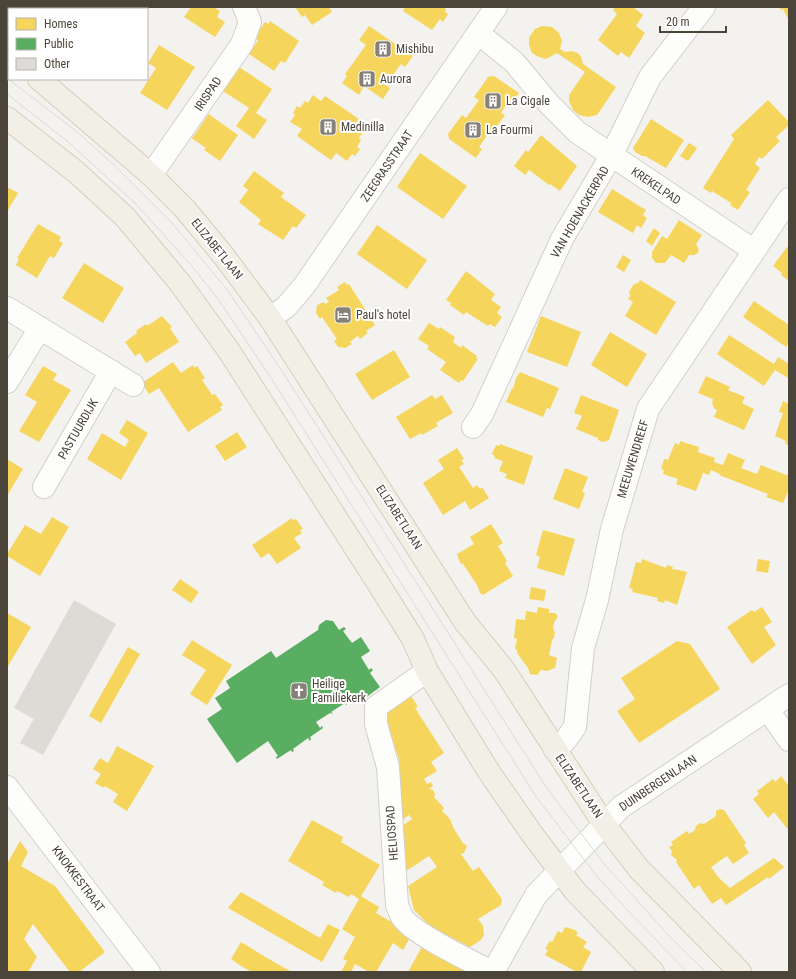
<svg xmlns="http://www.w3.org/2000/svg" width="796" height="979" font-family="'Roboto Condensed',sans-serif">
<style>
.homes{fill:#f6d55c}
.public{fill:#5aae61}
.building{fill:#dedbd6}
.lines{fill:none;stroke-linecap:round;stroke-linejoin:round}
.minor-casing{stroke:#d2d0cb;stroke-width:24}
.major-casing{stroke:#d6cebb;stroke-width:24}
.minor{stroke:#fdfdfc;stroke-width:22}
.major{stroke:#f2efe6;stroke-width:22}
.tram{stroke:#dbdbda;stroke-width:1}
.labels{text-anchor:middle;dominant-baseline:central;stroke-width:4;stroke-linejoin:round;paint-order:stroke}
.poi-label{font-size:12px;fill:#4b4439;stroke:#fff;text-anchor:start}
.street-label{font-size:12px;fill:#4b4439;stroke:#fff}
</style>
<rect width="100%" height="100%" fill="#f4f2ee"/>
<g class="homes">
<polygon points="30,7 66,7 64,9 33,9"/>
<polygon points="191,7 213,7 220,11 217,17 225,22 215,37 184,17"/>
<polygon points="295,7 329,7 332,12 312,25 305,15 302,17"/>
<polygon points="405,7 443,7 446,9 445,12 448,14 443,22 440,19 432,30 403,11"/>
<polygon points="615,7 633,7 643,15 636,26 645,33 629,58 621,52 618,56 598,40 617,14 613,10"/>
<polygon points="779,7 789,7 789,21 783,9 781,10"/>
<polygon points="270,21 299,41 285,63 281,61 274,71 249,54 258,40 254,38 265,22 268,24"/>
<polygon points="369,26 413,56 405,67 401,64 393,75 386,85 390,88 383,99 364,86 359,95 342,83 347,76 345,74 366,45 359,40"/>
<polygon points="542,26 552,27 559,33 562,41 560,49 565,52 572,51 578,53 581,57 583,64 616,87 597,115 588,117 579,115 573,110 569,101 569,95 585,72 557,53 546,59 539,57 532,53 529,45 529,38 535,29"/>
<polygon points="159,45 195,67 167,110 140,93 156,68 148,63"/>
<polygon points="239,67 272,89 256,113 267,120 254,139 236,126 249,108 223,91"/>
<polygon points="494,76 519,93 513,102 509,100 501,113 505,115 490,136 488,134 479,147 482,149 476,158 449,139 448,134 462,115 466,118 479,100 474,97 488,77"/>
<polygon points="313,95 321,101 325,96 359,119 355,124 364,130 359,138 361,140 357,147 360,149 355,156 352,154 347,161 336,153 331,160 297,136 302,129 290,122 295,115 293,113 297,106 300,108 305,101 308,103"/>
<polygon points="768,100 789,122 789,125 776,137 780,141 762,159 759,157 755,164 760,168 746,190 750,192 738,210 730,205 731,203 712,191 711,193 703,188 734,139 731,135"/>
<polygon points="207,113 238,135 220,161 204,150 206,148 190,137 193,137 208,115"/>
<polygon points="651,119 684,140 666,168 645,156 642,156 635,152 633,148"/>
<polygon points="541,135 577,166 560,191 550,184 549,185 529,170 525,175 514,166 526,150 528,152"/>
<polygon points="689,143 697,148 688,161 680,156"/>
<polygon points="420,153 467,186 443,219 397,187"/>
<polygon points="254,171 284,193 281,197 306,215 296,228 293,226 283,240 258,224 261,220 239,202 248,190 243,186"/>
<polygon points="7,187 18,193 7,212"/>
<polygon points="612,189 646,210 643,215 647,218 641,228 637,225 633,233 598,212"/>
<polygon points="679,220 702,235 696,244 699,250 698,253 694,255 689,255 684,263 671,255 665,263 656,263 652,258 652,252 662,236 667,239"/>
<polygon points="38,224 61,237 59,241 63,243 54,258 50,256 37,278 16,265 19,259 17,258"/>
<polygon points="377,225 427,260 407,289 357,254"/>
<polygon points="654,228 660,233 652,246 646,241"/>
<polygon points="787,247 789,248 789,281 781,275 782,273 773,266"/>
<polygon points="623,255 631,260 624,272 616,267"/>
<polygon points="84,263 124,288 103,323 62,298"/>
<polygon points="466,271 495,294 491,300 501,307 497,313 502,317 495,327 490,324 488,326 466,312 464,315 450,305 451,303 446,300"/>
<polygon points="640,280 676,302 656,335 625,316 633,302 628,299 630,296 629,292 634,284 638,283"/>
<polygon points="345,282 347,285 349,284 375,325 366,331 368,333 360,339 358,336 355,338 350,342 352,344 345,348 338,347 334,341 337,339 322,317 320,319 316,313 317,305 324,302 325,304 329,302 326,298 339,290 337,287"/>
<polygon points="754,301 789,325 789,342 786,347 743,317"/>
<polygon points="162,316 172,327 170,328 179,342 146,363 140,353 135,356 125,342 137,333 136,331 146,324 147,326"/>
<polygon points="541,316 581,332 567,367 527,352"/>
<polygon points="429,323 439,329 440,327 455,337 453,342 461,348 462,345 477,356 476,358 478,359 463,381 461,380 459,383 440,370 446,362 427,349 429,346 418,339"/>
<polygon points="610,332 647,354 627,387 591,365"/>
<polygon points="729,335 774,364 778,357 789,364 788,378 775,370 764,386 717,354"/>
<polygon points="394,350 410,377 372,400 355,374"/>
<polygon points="173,362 181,373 193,365 194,368 197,366 205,378 202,380 212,395 215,394 223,405 220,407 222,410 188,432 159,388 149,394 142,383"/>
<polygon points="43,366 57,374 53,380 71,390 39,442 19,431 37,402 25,395"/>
<polygon points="520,372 559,388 550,409 547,408 543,417 506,402 512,388 513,389 516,378"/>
<polygon points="706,376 730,387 728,390 745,397 742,403 754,409 744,430 714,417 717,410 714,408 712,403 713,399 698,393"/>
<polygon points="432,395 435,399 442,395 453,413 436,423 438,426 422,435 421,433 410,439 396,417"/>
<polygon points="581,395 619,410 609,440 603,442 598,440 598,438 576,429 582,416 574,413"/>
<polygon points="783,401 789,404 789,445 785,444 786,441 775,436 783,413 779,412"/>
<polygon points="127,420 148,433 121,480 87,459 102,433 125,447 129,440 119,433"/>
<polygon points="237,432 247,447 225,461 215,446"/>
<polygon points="680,441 699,447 698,452 715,458 714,462 723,465 728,453 745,460 741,468 757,474 761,465 789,476 789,489 783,503 766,497 768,494 719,475 720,474 711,470 709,475 703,473 696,491 676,484 678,479 663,474 664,470 661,469 664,459 668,460 675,443 679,445"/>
<polygon points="500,444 533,456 524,485 505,478 507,474 499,471 503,461 494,458 495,456 492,454 496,445 499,446"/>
<polygon points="457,448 464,459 461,460 464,464 459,467 473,488 477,485 480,489 482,487 489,498 470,510 465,501 443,515 423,483 444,469 438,460"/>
<polygon points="7,459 23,469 7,496"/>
<polygon points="565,468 588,477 582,492 585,493 579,509 553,499"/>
<polygon points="52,517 69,527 40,576 7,556 7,554 25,525 41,534"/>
<polygon points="292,518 293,520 296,519 303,529 300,530 302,533 294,538 301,548 277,564 269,553 261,558 252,545"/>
<polygon points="491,524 503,543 498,546 507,561 505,563 513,576 483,595 480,593 477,585 463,564 460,563 457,554 474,544 470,537"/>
<polygon points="543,530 575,539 564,576 537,568 540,557 536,555"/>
<polygon points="642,559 666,568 667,565 673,567 672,570 674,569 687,572 677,605 665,600 664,603 657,601 658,598 632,592 633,589 629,588 636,562 641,563"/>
<polygon points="758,559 770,561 768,573 756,571"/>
<polygon points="180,579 199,592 191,603 172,590"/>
<polygon points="531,587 546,590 544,601 529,599"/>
<polygon points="538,607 549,609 549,613 555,613 558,616 554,623 553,629 555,632 554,638 552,640 549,655 557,658 555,668 547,671 541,670 537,675 530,674 528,668 517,653 517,650 515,649 517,639 514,638 516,619 525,620 526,611 537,613"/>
<polygon points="762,607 772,622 764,627 776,645 752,664 727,627 752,610 754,612"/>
<polygon points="7,613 31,627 7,668"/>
<polygon points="192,640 232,665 207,705 190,694 206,670 182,655"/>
<polygon points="677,641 690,644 720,689 639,743 617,711 635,699 621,678"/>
<polygon points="128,647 140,654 101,723 89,716"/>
<polygon points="410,694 418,707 415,708 444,753 431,762 437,771 424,779 427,784 431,782 433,786 429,789 433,790 435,794 434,797 444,808 442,811 450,819 454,829 463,843 467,846 464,853 461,854 473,871 479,867 502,899 501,905 478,919 483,926 484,935 481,940 470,947 432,928 414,910 408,886 437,867 429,856 406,871 402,826 412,819 409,815 402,820 399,759 382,709"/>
<polygon points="117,746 154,766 127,811 113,802 118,794 105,786 104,788 95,783 101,774 93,769 100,758 108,763"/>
<polygon points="781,776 789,786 789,831 774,812 768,818 753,799 759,794 757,791 773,779 775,782"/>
<polygon points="720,809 724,810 746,843 744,845 749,853 733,864 727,856 711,867 719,878 730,888 774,858 784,867 769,879 768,877 726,905 721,898 712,904 699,885 694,889 676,862 677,860 671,855 672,851 669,847 673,845 671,842 687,831 689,834 695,830 696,826 700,823 704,824 716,816 716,811"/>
<polygon points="312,820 343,837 341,842 380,865 361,896 379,907 376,913 412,934 403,950 393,943 376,972 369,972 355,964 351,972 341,972 347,961 343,959 355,937 342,929 359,899 351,894 349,897 337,891 336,893 322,885 324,882 288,861"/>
<polygon points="20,841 28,852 21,866 55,886 105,952 79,972 70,972 33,924 24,939 37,957 28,972 7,972 7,864"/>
<polygon points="241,892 320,938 328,924 340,930 322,962 228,908"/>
<polygon points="565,927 575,930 578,933 576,935 587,942 583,947 591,952 581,972 577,972 545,955 548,950 545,949 550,941 552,942 558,931 562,933"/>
<polygon points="425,941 465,969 464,972 408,972"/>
<polygon points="241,942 267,958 292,972 252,972 241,966 231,959"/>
</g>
<polygon class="public" points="326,620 333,621 339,630 344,627 346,629 343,631 352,643 361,637 370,651 361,657 369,670 371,668 373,670 370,673 380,687 364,699 359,699 356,695 347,701 348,703 346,705 345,703 331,712 333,714 330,713 316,722 320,728 322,726 323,728 310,737 311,739 310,741 308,738 293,749 294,751 292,752 291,750 277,759 276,757 278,756 268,741 237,763 207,719 222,709 215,698 230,688 226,681 271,651 276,658 318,630 319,625"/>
<polygon class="building" points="74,600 116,624 43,755 20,743 34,719 14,708"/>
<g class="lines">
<defs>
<g id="minor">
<polyline points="478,33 514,62 550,105 577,132 753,250"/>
<polyline points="151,175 242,44 250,22 244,7"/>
<polyline points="7,308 133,385"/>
<polyline points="270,318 286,307 304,286 496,7"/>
<polyline points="7,382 40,328"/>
<polyline points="473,427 482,414 562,239 611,156 650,77 704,7"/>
<polyline points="44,487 111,371"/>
<path d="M427,671l-51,36v17l12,43 9,138c2,4 3,9 5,12 11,17 69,44 90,55"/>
<polyline points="768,710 789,740"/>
<polyline points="554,748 564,742 575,727 583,648 597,600 612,529 648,409 789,199"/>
<polyline points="7,787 149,972"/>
<polyline points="493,972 536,895 621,807 789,695"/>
</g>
<g id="major">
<polyline points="7,57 9,59"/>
<polyline points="39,79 151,175 184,208 223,255 270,318 465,622 504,670 604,824 639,869 740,972"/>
<polyline points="7,118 76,172 125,217 180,283 229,351 376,580 413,639 427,671 489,772 532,834 575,891 653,972"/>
</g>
</defs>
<use href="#minor" class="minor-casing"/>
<use href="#major" class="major-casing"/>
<use href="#minor" class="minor"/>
<use href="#major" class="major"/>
<g class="tram">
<polyline points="7,78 76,131 115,166 172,223 228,291 282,371 546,787 605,865 672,939 706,972"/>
<polyline points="7,94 67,141 135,203 191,265 218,299 271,378 535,795 595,874 632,915 687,972"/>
</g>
</g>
<defs>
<symbol id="building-square" viewBox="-11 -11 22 22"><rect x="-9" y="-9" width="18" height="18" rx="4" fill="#868178" stroke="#fff"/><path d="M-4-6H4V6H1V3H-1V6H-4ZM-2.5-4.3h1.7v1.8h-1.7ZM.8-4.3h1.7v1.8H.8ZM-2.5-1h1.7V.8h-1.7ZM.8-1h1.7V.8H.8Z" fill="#fff"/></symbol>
<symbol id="hotel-square" viewBox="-11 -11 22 22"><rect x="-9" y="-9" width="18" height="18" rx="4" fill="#868178" stroke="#fff"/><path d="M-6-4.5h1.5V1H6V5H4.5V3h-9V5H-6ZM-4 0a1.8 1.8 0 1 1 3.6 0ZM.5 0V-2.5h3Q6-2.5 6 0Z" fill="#fff"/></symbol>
<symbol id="church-square" viewBox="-11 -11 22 22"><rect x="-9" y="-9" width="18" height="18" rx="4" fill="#868178" stroke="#fff"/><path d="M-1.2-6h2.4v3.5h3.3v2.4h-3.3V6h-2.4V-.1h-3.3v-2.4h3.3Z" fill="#fff"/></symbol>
</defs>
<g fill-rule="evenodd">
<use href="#building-square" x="373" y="39" width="20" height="20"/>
<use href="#building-square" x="357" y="69" width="20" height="20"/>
<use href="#building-square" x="483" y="91" width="20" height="20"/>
<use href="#building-square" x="318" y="117" width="20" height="20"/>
<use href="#building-square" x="463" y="120" width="20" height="20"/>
<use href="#hotel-square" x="333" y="305" width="20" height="20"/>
<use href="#church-square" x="289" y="681" width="20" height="20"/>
</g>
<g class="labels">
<g class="poi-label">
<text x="396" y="49">Mishibu</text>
<text x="380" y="79">Aurora</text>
<text x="506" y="101">La Cigale</text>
<text x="341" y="127">Medinilla</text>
<text x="486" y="130">La Fourmi</text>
<text x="356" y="315">Paul's hotel</text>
<text x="312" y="684">Heilige<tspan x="312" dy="14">Familiekerk</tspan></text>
</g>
<g class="street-label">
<text transform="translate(208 94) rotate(-56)">IRISPAD</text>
<text transform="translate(387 166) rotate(-56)">ZEEGRASSTRAAT</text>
<text transform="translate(656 186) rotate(34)">KREKELPAD</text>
<text transform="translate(580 212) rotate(-60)">VAN HOENACKERPAD</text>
<text transform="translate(217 249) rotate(51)">ELIZABETLAAN</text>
<text transform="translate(78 429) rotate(-60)">PASTUURDIJK</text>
<text transform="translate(633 459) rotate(-73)">MEEUWENDREEF</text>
<text transform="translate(399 517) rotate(57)">ELIZABETLAAN</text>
<text transform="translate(658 783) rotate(-34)">DUINBERGENLAAN</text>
<text transform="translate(579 786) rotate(56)">ELIZABETLAAN</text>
<text transform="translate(392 833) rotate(-94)">HELIOSPAD</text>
<text transform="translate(78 879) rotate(53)">KNOKKESTRAAT</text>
</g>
</g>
<rect width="796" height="979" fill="none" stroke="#4b4439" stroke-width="16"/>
<rect x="8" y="8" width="140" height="72" fill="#ffffff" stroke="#b7b4b0"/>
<rect x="16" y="18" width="20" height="12" fill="#f6d55c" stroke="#b7b4b0"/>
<text x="44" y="28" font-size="12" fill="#4b4439">Homes</text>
<rect x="16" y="38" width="20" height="12" fill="#5aae61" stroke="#b7b4b0"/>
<text x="44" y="48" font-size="12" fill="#4b4439">Public</text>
<rect x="16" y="58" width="20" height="12" fill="#dedbd6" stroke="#b7b4b0"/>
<text x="44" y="68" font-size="12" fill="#4b4439">Other</text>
<path d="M660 26v6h66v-6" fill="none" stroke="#4b4439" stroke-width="2"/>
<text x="666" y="26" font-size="12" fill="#4b4439" stroke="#ffffff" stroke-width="3" paint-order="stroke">20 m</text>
</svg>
